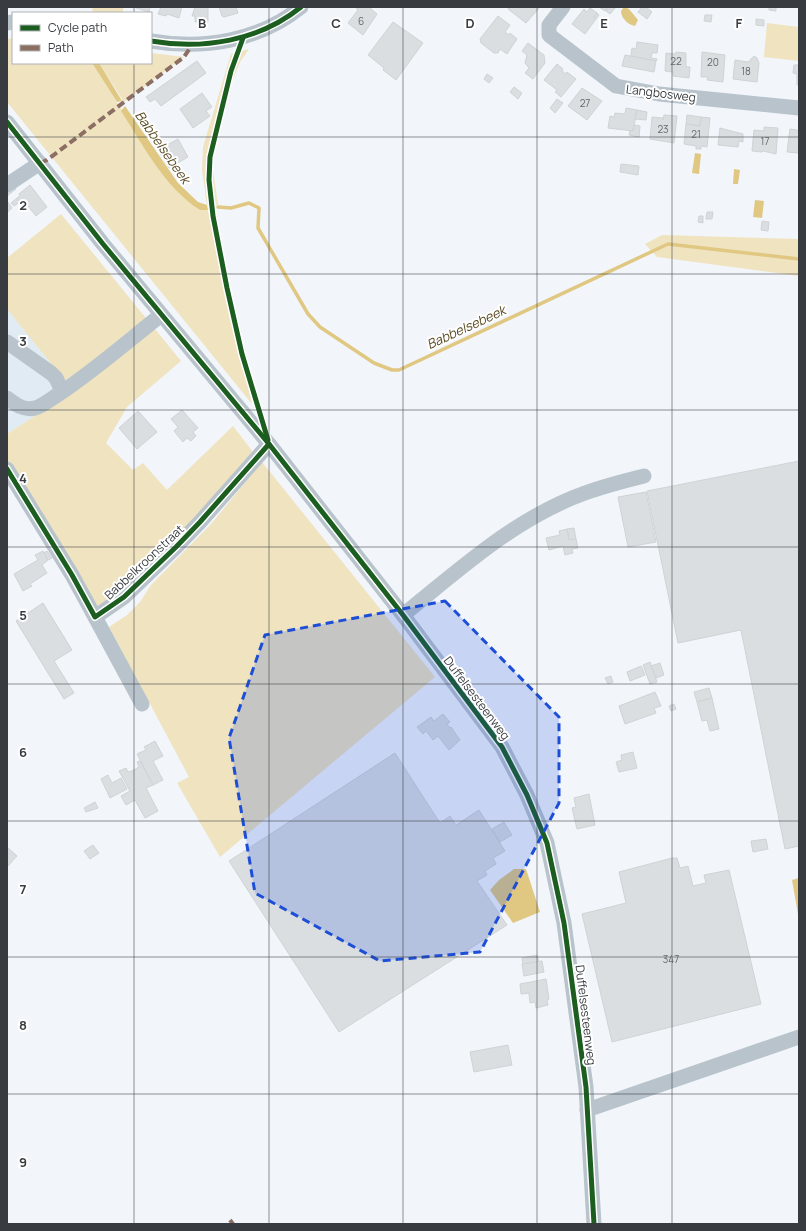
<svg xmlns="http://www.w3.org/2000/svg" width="806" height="1231" font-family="Manrope,sans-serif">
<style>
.built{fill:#e0ebf4}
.green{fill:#efe3c0}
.water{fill:#e0c883}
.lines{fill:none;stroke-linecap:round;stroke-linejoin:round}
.stream{stroke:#e0c883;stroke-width:3.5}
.building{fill:#dadee1;stroke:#cfd3d6}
.minor{stroke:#b8c3cc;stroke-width:15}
.quiet{stroke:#8d6e63;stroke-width:4;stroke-dasharray:8 4;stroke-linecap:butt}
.cycleway-casing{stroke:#fff;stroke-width:8}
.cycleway{stroke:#1b5e20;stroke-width:5}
.marked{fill:#1d4ed8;fill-opacity:0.2;stroke:#1d4ed8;stroke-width:3;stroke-dasharray:8 5;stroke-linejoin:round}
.grid{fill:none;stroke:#383c40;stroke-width:1;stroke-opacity:0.55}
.labels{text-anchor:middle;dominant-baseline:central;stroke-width:4;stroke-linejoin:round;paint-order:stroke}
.number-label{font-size:10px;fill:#63676b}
.street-label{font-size:12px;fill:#383c40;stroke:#fff}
.water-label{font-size:13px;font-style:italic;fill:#57491f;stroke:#fff}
.grid-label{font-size:13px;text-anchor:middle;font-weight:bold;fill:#383c40;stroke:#fff;stroke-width:4;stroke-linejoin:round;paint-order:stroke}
</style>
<rect width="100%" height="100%" fill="#f2f6fa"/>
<polygon class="built" points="7,309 73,391 7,434"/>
<g class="green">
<polygon points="93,7 124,7 122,13 101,13 92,11"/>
<polygon points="767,23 799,27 799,61 764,57"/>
<polygon points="13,38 13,63 92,63 158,167 196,207 200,210 208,210 252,404 7,102 7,39"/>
<polygon points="249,49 240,62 229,90 211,156 218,205 207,205 202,170 203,147 231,54"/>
<polygon points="151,53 184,57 124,102 99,63 151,63"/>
<polygon points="61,214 181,361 127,407 106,443 133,470 143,463 167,490 233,426 253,452 218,494 142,574 98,609 7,461 7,434 73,391 7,309 7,258"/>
<polygon points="662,235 799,239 799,276 657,257 645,244"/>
<polygon points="262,462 435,677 220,857 177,783 189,777 109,627 127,615 140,602 151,585 211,524"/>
</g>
<g class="water">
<path d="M624,7l5,2 9,11 -3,6c-7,-1 -14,-8 -14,-15z"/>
<polygon points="92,63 99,63 122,101 117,102"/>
<path d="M125,106l53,77 20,19 9,3 1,5h-8c-35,-22 -57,-65 -79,-99z"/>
<polygon points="695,153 701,154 699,174 692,173"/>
<polygon points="734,169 740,170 738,184 733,184"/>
<polygon points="755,200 764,201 762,218 753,217"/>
<polygon points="514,869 526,869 540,912 513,923 490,890 499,880"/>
<polygon points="799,878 799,920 792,880"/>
</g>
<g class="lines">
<polyline class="stream" points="218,207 231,208 249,203 259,208 258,228 308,314 320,327 374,363 392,370 399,370 668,244 799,259"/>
</g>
<g class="building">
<polygon points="133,7 150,7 149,12"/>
<polygon points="161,7 182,7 179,18 167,14 166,16 158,14"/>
<polygon points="195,7 208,7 208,22 195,22 195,16 192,16"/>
<polygon points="219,7 236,7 238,13 224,17 222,16"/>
<polygon points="355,7 369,7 377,14 363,35 348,23 358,10"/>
<polygon points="509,7 540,7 526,23 508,9"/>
<polygon points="599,7 608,7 605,11"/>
<polygon points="608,7 616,7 610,14 606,11"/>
<polygon points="642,7 646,7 652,12 647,19 638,12"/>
<polygon points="769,7 776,7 776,11 769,10"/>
<polygon points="590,8 597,13 594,17 596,19 585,34 572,24 584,9 587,12"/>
<polygon points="597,13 599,15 596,19 594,17"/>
<polygon points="705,15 712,15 711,22 704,21"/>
<polygon points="498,16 510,25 505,32 509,35 510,33 517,39 507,54 500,49 498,53 494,53 481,43 480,39"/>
<polygon points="756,19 764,20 764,26 756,25"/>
<polygon points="393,22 423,43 396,80 383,70 384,68 368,55"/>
<polygon points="637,42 658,45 657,53 652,53 651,58 657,59 656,61 631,56 632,48 636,49"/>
<polygon points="528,43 544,55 545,63 533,79 525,73 529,68 525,63 527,55 522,51"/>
<polygon points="676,52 686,53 686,67 690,67 689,78 673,76 673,72 665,71 666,53 675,54"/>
<polygon points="702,52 725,55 723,82 707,80 708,77 701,77"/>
<polygon points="625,55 656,61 654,72 622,66"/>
<polygon points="754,56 757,58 759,63 757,82 733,79 735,60 748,62"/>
<polygon points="197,61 206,73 161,106 155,99 150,102 146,97"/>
<polygon points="557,64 563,69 562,71 566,74 567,72 576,79 561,97 555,92 557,90 544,80"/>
<polygon points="794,65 799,65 799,85 797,85 797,74 793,73"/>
<polygon points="487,74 493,78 489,83 484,79"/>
<polygon points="514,87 522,93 518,99 510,92"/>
<polygon points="582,88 602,101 587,120 568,106"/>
<polygon points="202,93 212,107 206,111 210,116 193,128 180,109"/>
<polygon points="557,99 563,103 555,113 550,108"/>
<polygon points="626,108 637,110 633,131 608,128 610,116 614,117 615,113 625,114"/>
<polygon points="637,110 647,112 646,120 635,119"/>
<polygon points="664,115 677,116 674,143 650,139 652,117 663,118 663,120"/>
<polygon points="687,115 701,117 700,126 686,124"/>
<polygon points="701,117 710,118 707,147 701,146 701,149 696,149 696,146 684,144 686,124 700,126"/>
<polygon points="634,125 640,126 639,137 629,135 630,131 633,131"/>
<polygon points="764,127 778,128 776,154 763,151 762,152 752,151 754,130 764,131"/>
<polygon points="720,128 743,134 743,142 739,141 738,147 718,145"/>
<polygon points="790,129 797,130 799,132 799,153 787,152"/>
<polygon points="178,139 188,157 169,168 158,150"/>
<polygon points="621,164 639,166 638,175 620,172"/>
<polygon points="12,184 16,189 7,196 7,189"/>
<polygon points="30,185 47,207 36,216 23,200 20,202 17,198 20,196 19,194"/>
<polygon points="17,198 20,202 14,206 11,203"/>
<polygon points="7,201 12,208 7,213"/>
<polygon points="707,212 713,212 712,219 706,219"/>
<polygon points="699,216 703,216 703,223 698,222"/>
<polygon points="762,221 769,222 768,231 761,230"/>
<polygon points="182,410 198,428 193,432 196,436 191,441 187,438 183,442 174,431 178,427 171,419"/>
<polygon points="138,411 157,432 137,449 119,428"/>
<polygon points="799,461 799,846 785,849 741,630 678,643 647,491"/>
<polygon points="646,492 656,542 628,547 618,497"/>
<polygon points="574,528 576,539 569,540 567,529"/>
<polygon points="567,529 569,540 576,539 578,548 572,549 573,553 565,555 563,546 549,550 546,538 560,535 559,531"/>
<polygon points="43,551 48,560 42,565 47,573 30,584 32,586 23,591 14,574 38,560 35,555"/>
<polygon points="47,551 52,558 48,560 44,553"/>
<polygon points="43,603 72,650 54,661 74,693 64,699 16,621"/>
<polygon points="650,662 657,682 650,684 643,665"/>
<polygon points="660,663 664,675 656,678 651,666"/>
<polygon points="641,666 645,675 630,681 627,672"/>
<polygon points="611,676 613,682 608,684 605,678"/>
<polygon points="709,688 712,698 697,702 694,692"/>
<polygon points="655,692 661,706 654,708 656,713 625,724 619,706"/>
<polygon points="712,698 719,729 710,731 707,720 702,721 697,702"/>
<polygon points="674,704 676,709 671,711 669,706"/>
<polygon points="443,714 450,722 447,724 450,728 451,727 460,740 449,750 438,736 433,740 426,731 423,734 417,727 431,717 434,721"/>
<polygon points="155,741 163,756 153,761 163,780 153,785 137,754 146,750 144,747"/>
<polygon points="633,752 637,768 619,772 616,762 622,760 621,755"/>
<polygon points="395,753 440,823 450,816 456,825 479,810 505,851 493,858 496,864 485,871 487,875 477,881 507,925 339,1032 229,861"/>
<polygon points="140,761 153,785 146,788 158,811 145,818 135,800 126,805 121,796 130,791 119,771 126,768 128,772 132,771 139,767 137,762"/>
<polygon points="108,775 112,783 121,778 127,789 110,798 101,779"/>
<polygon points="589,794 595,825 577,829 572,808 576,807 574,798"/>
<polygon points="95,802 98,808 86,812 84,808"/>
<polygon points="504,822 512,835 500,842 492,829"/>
<polygon points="766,839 768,849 753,852 751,841"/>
<polygon points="93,845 99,853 90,859 84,851"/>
<polygon points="7,847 17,856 7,867"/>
<polygon points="672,858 677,858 680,868 688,866 693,886 706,883 704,875 729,870 761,1004 612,1042 582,914 626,903 619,872"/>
<polygon points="537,955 539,962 523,964 522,958"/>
<polygon points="542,961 544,972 524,976 522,964"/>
<polygon points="546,979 549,999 547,1000 548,1005 536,1008 535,1002 530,1003 529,993 521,994 520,984"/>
<polygon points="508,1045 512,1065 474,1072 470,1052"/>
</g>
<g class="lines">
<g class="minor">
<polyline points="563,7 549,25 549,35 616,86 659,94 799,108"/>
<polyline points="7,23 13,22"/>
<path d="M151,41c52,9 108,0 150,-34"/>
<polyline points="7,122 103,244 269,444 403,615 502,747 527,795 547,843 564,923 586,1087 594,1224"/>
<polyline points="7,185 40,163"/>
<polyline points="7,342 51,373 56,378 62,391"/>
<path d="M7,398c8,6 17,13 28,10 8,-2 17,-10 24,-14 36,-24 69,-53 102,-79"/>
<polyline points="7,469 72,575 95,617 124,597 176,547 200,522 269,444"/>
<path d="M403,615c56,-45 112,-97 182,-122 19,-7 39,-12 59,-17"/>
<polyline points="95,617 142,704"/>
<polyline points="587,1110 799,1037"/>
</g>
<g class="quiet">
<polyline points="40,163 47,160 184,57 192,45"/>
<polyline points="230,1220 233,1224"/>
</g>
<defs>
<g id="cycleway">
<polyline points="243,38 231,71 210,157 209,180 213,216 227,288 242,354 268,440"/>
<path d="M151,41c52,9 108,0 150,-34"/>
<polyline points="7,122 103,244 269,444 403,615 502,747 527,795 547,843 564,923 586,1087 594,1224"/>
<polyline points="7,469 72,575 95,617 124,597 176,547 200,522 269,444"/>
</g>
</defs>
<use href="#cycleway" class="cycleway-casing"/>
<use href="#cycleway" class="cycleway"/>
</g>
<path class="marked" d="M445,601l114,116v86l-79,149 -100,9 -125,-68 -26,-155 36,-103z"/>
<path class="grid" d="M134,7v6M269,7v1217M403,7v1217M537,7v1217M672,7v1217M134,63v1161M7,137h792M7,274h792M7,410h792M7,547h792M7,684h792M7,821h792M7,957h792M7,1094h792"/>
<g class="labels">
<g class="number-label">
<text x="361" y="21">6</text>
<text x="676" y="61">22</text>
<text x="713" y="62">20</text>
<text x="746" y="71">18</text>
<text x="585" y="103">27</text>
<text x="663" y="129">23</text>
<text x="696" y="134">21</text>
<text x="765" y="141">17</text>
<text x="671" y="959">347</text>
</g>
<g class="street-label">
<text transform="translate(661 93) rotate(7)">Langbosweg</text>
<text transform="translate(144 562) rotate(-43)">Babbelkroonstraat</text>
<text transform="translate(477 698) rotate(53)">Duffelsesteenweg</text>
<text transform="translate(586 1015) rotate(83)">Duffelsesteenweg</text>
</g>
<g class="water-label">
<text transform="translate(163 147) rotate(55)">Babbelsebeek</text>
<text transform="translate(466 327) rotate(-25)">Babbelsebeek</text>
</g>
</g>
<g class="grid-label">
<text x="202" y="28">B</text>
<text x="336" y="28">C</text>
<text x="470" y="28">D</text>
<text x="604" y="28">E</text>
<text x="739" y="28">F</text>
<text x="23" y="210">2</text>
<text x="23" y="346">3</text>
<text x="23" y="483">4</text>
<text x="23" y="620">5</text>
<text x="23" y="757">6</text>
<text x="23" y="894">7</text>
<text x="23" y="1030">8</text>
<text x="23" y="1167">9</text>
</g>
<rect width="806" height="1231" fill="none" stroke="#383c40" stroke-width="16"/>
<rect x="12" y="12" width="140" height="52" fill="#ffffff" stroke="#afb1b3"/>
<rect x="20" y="25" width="20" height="6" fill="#1b5e20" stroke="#afb1b3"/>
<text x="48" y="32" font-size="12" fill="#383c40">Cycle path</text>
<rect x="20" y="45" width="20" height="6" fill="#8d6e63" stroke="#afb1b3"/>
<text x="48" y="52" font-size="12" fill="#383c40">Path</text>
</svg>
